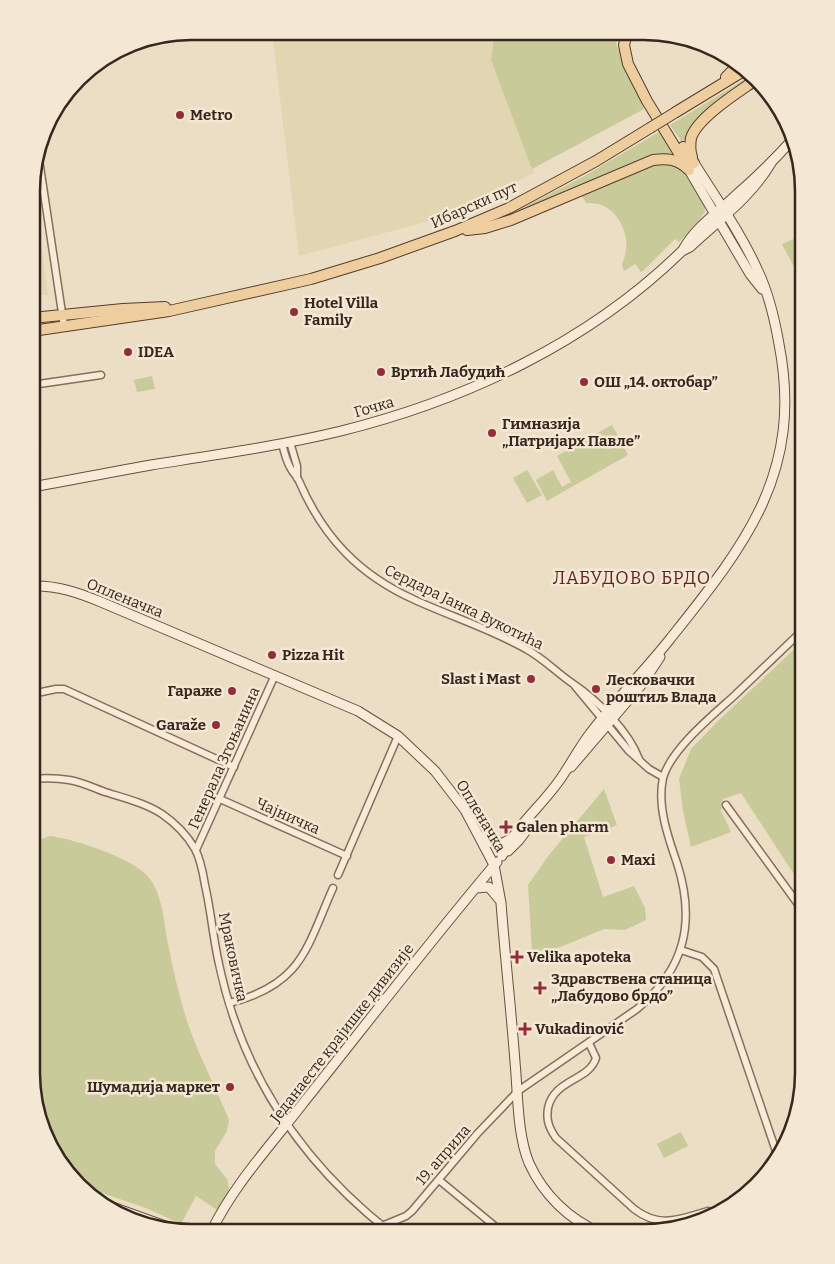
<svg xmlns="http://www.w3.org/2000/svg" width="835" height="1264" font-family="Bitter,serif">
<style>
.farmland{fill:#e2d5b2}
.green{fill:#c9ca99}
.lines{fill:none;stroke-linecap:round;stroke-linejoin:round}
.street-casing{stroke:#876e5c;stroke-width:9}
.secondary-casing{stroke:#68503f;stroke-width:11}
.primary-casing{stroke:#553d30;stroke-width:12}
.street{stroke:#f7ebd8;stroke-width:6}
.secondary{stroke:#f7ebd8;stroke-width:9}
.primary{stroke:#eecd9e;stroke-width:10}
.primary-bridge-casing{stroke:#553d30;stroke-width:12;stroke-linecap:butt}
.primary-bridge{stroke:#eecd9e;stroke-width:10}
.poi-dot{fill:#932e39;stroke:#f4e8d4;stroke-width:2}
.labels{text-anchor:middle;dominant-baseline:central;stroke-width:5;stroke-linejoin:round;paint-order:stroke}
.poi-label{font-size:15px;font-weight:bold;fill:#37281f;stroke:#f4e8d4;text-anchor:start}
.street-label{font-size:15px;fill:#37281f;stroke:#f4e8d4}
.quarter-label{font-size:18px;letter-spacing:1px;fill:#622720;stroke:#f4e8d4}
.rim{fill:none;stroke:#37281f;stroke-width:2.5}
</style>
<rect width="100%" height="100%" fill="#ecddc5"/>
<g class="farmland">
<polygon points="272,32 495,32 491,60 534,173 440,218 299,256"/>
<polygon points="33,180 48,295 32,295"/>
</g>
<g class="green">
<polygon points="495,32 619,33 616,44 644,109 532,169 491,60"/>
<polygon points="750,76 752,79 703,118 689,152 670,125"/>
<polygon points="664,129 682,161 670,157 494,222 581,178"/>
<path d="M659,161l24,6 21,38 1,7 -15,20 -11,10 -4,-3 -32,32 -2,1 -6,-8 -11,7 -2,-6c1,-4 4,-10 4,-15 3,-17 -9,-42 -28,-46 -4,-1 -8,-1 -12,-1l-5,-9z"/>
<polygon points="796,238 804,254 804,262 794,267 782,244"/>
<polygon points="152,376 155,389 137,392 134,380"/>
<polygon points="612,425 628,455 547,501 536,480 553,470 562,487 571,482 557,456"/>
<polygon points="527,470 542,495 527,503 513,478"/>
<polygon points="804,640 803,888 741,793 723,799 721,811 731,832 691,847 683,811 679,779 691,749 718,721"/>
<polygon points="604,789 617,825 584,837 603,897 634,886 645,908 646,920 625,930 604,929 558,948 532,952 528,885 549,855"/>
<path d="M50,836c25,3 86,23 100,43 13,18 14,44 18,65 5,24 10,48 17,71 11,36 30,70 44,105l-2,11 -12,20v13l12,15 4,17 -12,15 -23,-15 -15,28 -35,-16 -62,-21 -40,-53 -13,-61 1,-231z"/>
<polygon points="681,1132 688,1146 664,1158 657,1144"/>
</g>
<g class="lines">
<defs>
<g id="street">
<polyline points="789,144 796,150"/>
<polyline points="38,153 64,326"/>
<polyline points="32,385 101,375"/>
<polyline points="290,442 297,466 297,478"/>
<path d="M282,443c2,9 4,18 9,26 2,4 6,7 8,12 24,56 60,94 116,119 37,17 76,29 111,49 17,9 30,23 46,34 25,17 56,47 67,76"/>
<polyline points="575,686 629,751 649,769 663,777"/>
<polyline points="32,694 56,689 64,689 234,767"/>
<path d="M32,779c12,-1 25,-1 37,1 13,2 25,8 36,12 19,6 40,11 57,22 13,9 25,21 33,35 6,11 8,24 10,36 6,26 8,53 14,79 23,110 83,199 171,268"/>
<polyline points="220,799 347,856"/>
<polyline points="726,805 803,911"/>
<polyline points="196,850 275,675"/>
<polyline points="338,875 398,736"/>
<polyline points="681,950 702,957 714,969 778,1157"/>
<path d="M229,1003c73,-18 77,-54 104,-115"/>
<path d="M589,1043l7,15c-7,23 -42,21 -48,50 -2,12 1,20 8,30l78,71c26,20 46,10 74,2"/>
<polyline points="439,1180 502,1232"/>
<path d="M382,1226l24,-10 6,-5 65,-77 41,-43 119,-82c48,-40 59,-87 40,-146 -9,-26 -20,-57 -14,-85 8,-29 50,-63 72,-83 23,-22 46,-44 69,-66"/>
</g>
<g id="secondary">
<polyline points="689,170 750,274 762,289"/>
<path d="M684,248c13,-22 33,-35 51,-52 21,-18 40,-37 58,-57"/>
<path d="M32,487c40,-7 79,-15 119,-22 64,-10 128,-19 190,-34 125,-31 248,-89 341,-180l8,-4c29,-27 61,-50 81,-84"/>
<path d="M32,586c25,-1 47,7 69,16l257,109 40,25 37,35 30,39 29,55 7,38c4,53 10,106 14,159 3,31 2,72 14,101 14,31 40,57 72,70"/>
<polyline points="571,767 642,684 660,657"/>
<path d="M481,837c10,7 18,10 29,2"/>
<polyline points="508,851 519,840 532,823"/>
<path d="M502,856c14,-32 45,-54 63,-84 8,-12 15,-25 24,-37 25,-34 55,-63 81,-96 75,-94 134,-166 109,-295 -4,-23 -11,-52 -21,-73 -17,-38 -42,-73 -64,-108"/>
<polyline points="476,888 489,887 499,899"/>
<polyline points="104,1204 179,1231"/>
<path d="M211,1232c23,-48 61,-88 93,-130 64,-80 127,-162 193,-240"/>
</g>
<g id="primary">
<polyline points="627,33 624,45 628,64 647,101 686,165"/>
<polyline points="726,77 732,71 738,63"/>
<polyline points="676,112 745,70"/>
<polyline points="683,147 694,163"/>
<path d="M692,157c-2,-6 -2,-13 -1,-19 6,-20 46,-45 63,-57"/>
<path d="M467,230l18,-2 26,-8 142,-60c15,-2 25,-1 36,10"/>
<polyline points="32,318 123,309 165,307"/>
<polyline points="32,331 169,311 311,279 380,258 455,231 509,208 596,161 650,128"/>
</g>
</defs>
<use href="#street" class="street-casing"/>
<use href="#secondary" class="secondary-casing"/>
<use href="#primary" class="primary-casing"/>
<use href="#street" class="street"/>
<use href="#secondary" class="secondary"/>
<use href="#primary" class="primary"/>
<defs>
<polyline id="primary-bridge" points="650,128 676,112"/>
</defs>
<use href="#primary-bridge" class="primary-bridge-casing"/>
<use href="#primary-bridge" class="primary-bridge"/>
</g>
<g class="poi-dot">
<circle cx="180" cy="115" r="5"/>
<circle cx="294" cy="312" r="5"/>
<circle cx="128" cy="352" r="5"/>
<circle cx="381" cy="372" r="5"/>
<circle cx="584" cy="382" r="5"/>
<circle cx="492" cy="433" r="5"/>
<circle cx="272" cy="655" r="5"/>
<circle cx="531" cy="679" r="5"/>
<circle cx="596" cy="689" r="5"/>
<circle cx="232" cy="691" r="5"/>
<circle cx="216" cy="725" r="5"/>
<path d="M503.5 819.5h5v5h5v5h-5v5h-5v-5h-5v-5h5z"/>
<circle cx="611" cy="860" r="5"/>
<path d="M514.5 949.5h5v5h5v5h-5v5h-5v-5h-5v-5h5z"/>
<path d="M537.5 980.5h5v5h5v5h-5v5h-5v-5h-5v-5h5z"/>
<path d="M522.5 1021.5h5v5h5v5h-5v5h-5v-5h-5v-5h5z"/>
<circle cx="230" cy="1087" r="5"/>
</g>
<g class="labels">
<g class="poi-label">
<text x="190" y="115">Metro</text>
<text x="304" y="303">Hotel Villa<tspan x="304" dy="17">Family</tspan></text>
<text x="138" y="352">IDEA</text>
<text x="391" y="372">Вртић Лабудић</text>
<text x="594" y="382">ОШ „14. октобар”</text>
<text x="502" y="424">Гимназија<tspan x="502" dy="17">„Патријарх Павле”</tspan></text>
<text x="282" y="655">Pizza Hit</text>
<text x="521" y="679" text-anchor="end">Slast i Mast</text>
<text x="606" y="680">Лесковачки<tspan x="606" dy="17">роштиљ Влада</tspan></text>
<text x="222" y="691" text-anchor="end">Гараже</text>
<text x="206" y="725" text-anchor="end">Garaže</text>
<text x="516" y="827">Galen pharm</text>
<text x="621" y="860">Maxi</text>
<text x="527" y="957">Velika apoteka</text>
<text x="551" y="979">Здравствена станица<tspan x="551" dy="17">„Лабудово брдо”</tspan></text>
<text x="535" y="1029">Vukadinović</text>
<text x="220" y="1087" text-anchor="end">Шумадија маркет</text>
</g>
<g class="street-label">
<text transform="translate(474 205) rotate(-24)">Ибарски пут</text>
<text transform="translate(374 407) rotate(-16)">Гочка</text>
<text transform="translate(125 598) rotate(22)">Опленачка</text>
<text transform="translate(464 607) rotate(26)">Сердара Јанка Вукотића</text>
<text transform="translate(224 758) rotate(-66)">Генерала Згоњанина</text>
<text transform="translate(288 816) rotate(24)">Чајничка</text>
<text transform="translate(481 816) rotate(59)">Опленачка</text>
<text transform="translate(233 957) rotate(78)">Мраковичка</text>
<text transform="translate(342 1033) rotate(-52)">Једанаесте крајишке дивизије</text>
<text transform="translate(443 1155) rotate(-49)">19. априла</text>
</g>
<g class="quarter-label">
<text x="632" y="578">ЛАБУДОВО БРДО</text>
</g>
</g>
<path d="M0 0H835V1264H0ZM191 40H644A151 151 0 0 1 795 191V1073A151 151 0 0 1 644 1224H191A151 151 0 0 1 40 1073V191A151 151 0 0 1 191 40Z" fill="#f4e8d4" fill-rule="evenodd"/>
<path class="rim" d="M191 40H644A151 151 0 0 1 795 191V1073A151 151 0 0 1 644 1224H191A151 151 0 0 1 40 1073V191A151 151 0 0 1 191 40Z"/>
</svg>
